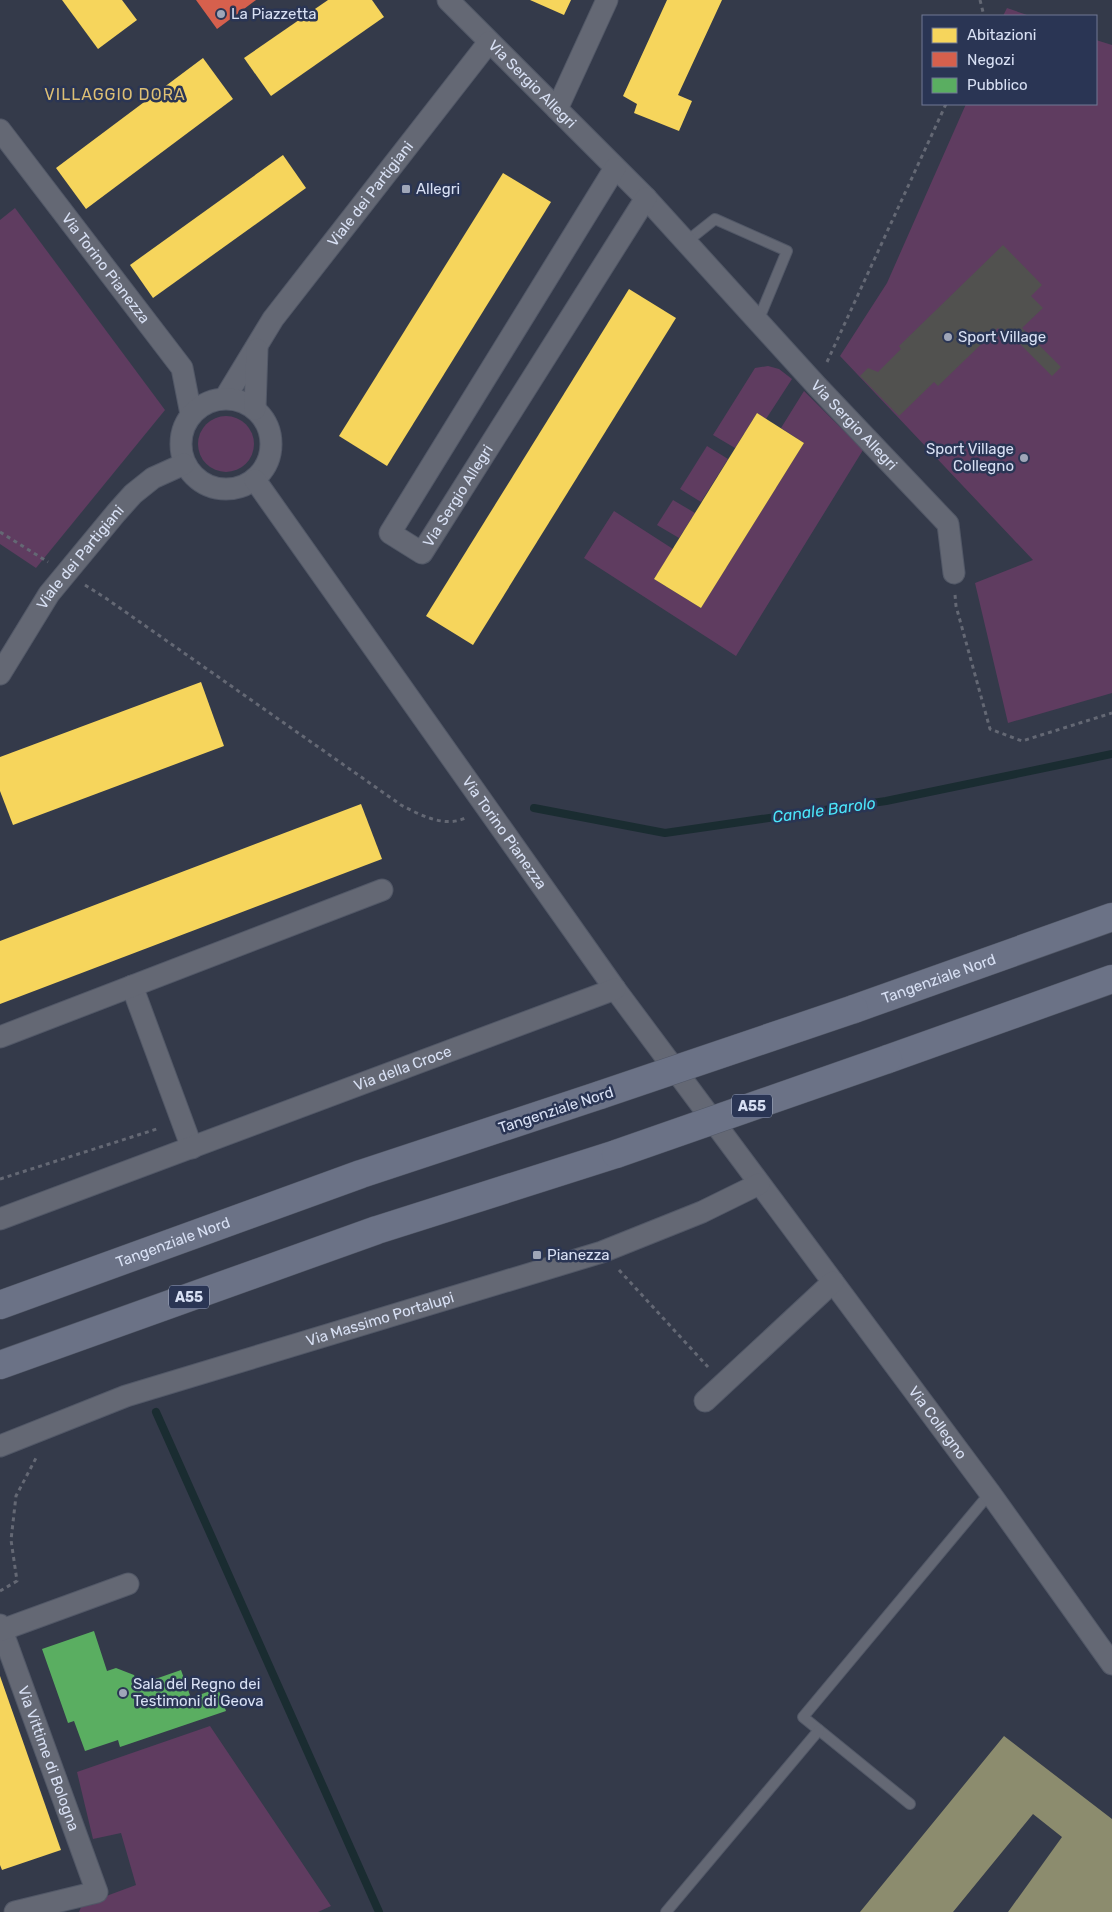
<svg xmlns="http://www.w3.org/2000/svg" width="1112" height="1912" font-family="Rubik,sans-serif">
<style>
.green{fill:#5f3c60}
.homes{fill:#f6d55c}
.shops{fill:#d6604d}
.public{fill:#5aae61}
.industry{fill:#8c8c6e}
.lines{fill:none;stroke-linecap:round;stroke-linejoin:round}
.stream{stroke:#1a2c31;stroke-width:8}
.building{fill:#51514f}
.lane-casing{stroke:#525867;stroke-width:12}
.street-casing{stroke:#525867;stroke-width:23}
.highway-casing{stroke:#525867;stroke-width:29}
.path{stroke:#646874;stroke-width:3;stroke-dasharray:4 4;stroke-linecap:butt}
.lane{stroke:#646874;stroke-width:10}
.street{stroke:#646874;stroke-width:21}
.highway{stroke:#6b7286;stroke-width:28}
.highway-bridge-casing{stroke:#525867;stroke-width:29;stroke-linecap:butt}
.highway-bridge{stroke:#6b7286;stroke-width:28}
.poi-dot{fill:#9fa6b8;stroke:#2a3554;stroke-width:2}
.labels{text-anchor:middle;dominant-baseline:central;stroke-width:5;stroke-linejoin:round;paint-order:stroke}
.shield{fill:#2a3554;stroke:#a4adc4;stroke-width:1}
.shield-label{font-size:14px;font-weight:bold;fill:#d8e0f4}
.poi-label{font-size:15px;fill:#d8e0f4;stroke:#2a3554;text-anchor:start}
.street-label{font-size:15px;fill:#d8e0f4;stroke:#2a3554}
.neighbourhood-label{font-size:16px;letter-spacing:1px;fill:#ddbf74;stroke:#2a3554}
.water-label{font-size:16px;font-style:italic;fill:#4be4f9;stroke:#2a3554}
</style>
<rect width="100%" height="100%" fill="#343a4a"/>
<g class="green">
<polygon points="1007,8 1030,16 1003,16"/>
<polygon points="1096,40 1112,45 1112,693 1008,723 975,583 1033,560 840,356 887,283 966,104 1096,104"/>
<polygon points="15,208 165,410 36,568 0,544 0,220"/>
<polygon points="768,366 779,369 792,379 766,419 757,413 735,448 713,435 755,368"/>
<polygon points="804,391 863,450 736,656 584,558 614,511 673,549 654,579 701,608 804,443 781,428"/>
<circle cx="226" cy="444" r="28"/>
<polygon points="707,446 728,459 701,502 680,489"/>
<polygon points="673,500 695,513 679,538 657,525"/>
<polygon points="210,1726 331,1906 318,1912 79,1912 82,1905 136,1885 121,1833 93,1839 77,1772"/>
</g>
<g class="homes">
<polygon points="62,0 122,0 137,20 98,49"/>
<polygon points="328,0 372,0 384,17 271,96 244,58"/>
<polygon points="530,0 571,0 564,15"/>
<polygon points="667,0 722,0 678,95 692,101 679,131 634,113 637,104 623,96"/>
<polygon points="203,58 233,99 86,209 56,168"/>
<polygon points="283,155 306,188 153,298 130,265"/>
<polygon points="503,173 551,202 387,466 339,436"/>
<polygon points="629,289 676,318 473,645 426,616"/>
<polygon points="757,413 804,443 701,608 654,579"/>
<polygon points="201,682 224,746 13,825 0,791 0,757"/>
<polygon points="361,804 382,859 0,1004 0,941"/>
<polygon points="0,1676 61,1850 2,1870 0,1865"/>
</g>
<polygon class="shops" points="196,0 256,0 217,29"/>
<polygon class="public" points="94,1631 107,1671 116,1668 134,1675 138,1685 181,1670 191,1698 218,1688 226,1711 120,1747 118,1740 85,1751 74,1721 68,1723 42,1649"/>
<polygon class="industry" points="1004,1736 1112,1819 1112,1912 1008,1912 1062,1837 1033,1814 953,1912 860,1912"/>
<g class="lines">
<g class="stream">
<polyline points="534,808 665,833 886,801 1112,754"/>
<polyline points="156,1412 379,1912"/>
</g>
</g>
<polygon class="building" points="1003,245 1042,285 1031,296 1043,308 1022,328 1061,367 1052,376 1013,337 1010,340 998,328 938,386 934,382 899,416 860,376 868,368 878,372 901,349 899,346"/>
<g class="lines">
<defs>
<g id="lane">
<polyline points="686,242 715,219 787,251 758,321"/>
<polyline points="910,1804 803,1717 990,1493"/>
<polyline points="666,1912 819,1730"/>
</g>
<g id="street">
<path id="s1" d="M448,0l198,198 170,187 132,139 6,49"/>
<polyline points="557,109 607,0"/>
<path id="s2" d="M0,130l182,238 9,46"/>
<path id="s3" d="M615,168l-225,365 32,20 224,-355"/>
<path id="s4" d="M225,398l48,-79 216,-277"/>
<circle cx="226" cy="444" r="45"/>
<polyline points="255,409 257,349"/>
<path id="s5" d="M255,480l360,509 375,504 122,171"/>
<path id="s6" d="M0,674l49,-80 67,-81 17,-19 20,-16 31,-14"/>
<polyline points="132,986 192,1148"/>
<polyline points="0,1037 382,890"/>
<path id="s7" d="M0,1219l615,-230"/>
<polyline points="705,1401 833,1282"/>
<path id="s8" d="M0,1446l126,-50 476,-144 100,-40 57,-28"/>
<path id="s9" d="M0,1625l97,267 -82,20"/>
<polyline points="2,1630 128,1584"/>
</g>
<g id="highway">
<path id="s10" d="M854,1009l258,-92"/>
<polyline points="888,1059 1112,979"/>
<path id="s11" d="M0,1305l361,-131 239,-79"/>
<polyline points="0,1365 377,1230 616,1154"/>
</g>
</defs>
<use href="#lane" class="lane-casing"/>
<use href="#street" class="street-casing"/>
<use href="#highway" class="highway-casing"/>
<g class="path">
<polyline points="980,0 984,16"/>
<polyline points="827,362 946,104"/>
<polyline points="0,532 48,562"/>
<path d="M85,585l22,14 294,206c19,10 44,23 64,13"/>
<polyline points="955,595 956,606 990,729 1022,741 1112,713"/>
<polyline points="0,1179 160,1128"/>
<polyline points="619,1270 708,1367"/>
<polyline points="0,1591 17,1581 11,1540 16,1496 36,1458"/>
</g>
<use href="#lane" class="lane"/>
<use href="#street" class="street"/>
<use href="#highway" class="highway"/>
<defs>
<g id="highway-bridge">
<polyline points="600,1095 854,1009"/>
<polyline points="616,1154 888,1059"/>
</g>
</defs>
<use href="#highway-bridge" class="highway-bridge-casing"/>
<use href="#highway-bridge" class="highway-bridge"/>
</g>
<g class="poi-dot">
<circle cx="221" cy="14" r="5"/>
<rect x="401" y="184" width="10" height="10" rx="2.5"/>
<circle cx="948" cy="337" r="5"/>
<circle cx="1024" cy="458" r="5"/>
<rect x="532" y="1250" width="10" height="10" rx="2.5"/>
<circle cx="123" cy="1693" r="5"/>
</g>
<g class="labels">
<g class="shield">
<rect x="732" y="1094.5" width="40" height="23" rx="4"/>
<rect x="169" y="1285.5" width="40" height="23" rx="4"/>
</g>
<g class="shield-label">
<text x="752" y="1106">A55</text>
<text x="189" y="1297">A55</text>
</g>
<g class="poi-label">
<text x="231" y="14">La Piazzetta</text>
<text x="416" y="189">Allegri</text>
<text x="958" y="337">Sport Village</text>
<text x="1014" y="449" text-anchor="end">Sport Village<tspan x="1014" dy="17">Collegno</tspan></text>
<text x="547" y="1255">Pianezza</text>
<text x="133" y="1684">Sala del Regno dei<tspan x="133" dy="17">Testimoni di Geova</tspan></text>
</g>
<g class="street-label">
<text stroke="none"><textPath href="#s1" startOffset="119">Via Sergio Allegri</textPath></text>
<text stroke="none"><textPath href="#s4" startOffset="251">Viale dei Partigiani</textPath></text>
<text stroke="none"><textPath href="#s2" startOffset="174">Via Torino Pianezza</textPath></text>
<text stroke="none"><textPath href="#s1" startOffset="588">Via Sergio Allegri</textPath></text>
<text stroke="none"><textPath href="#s3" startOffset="534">Via Sergio Allegri</textPath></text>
<text stroke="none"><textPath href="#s6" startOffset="142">Viale dei Partigiani</textPath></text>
<text stroke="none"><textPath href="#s5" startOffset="432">Via Torino Pianezza</textPath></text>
<text stroke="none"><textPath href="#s10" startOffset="90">Tangenziale Nord</textPath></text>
<text stroke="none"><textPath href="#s7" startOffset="430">Via della Croce</textPath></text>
<text transform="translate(556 1110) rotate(-18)">Tangenziale Nord</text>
<text stroke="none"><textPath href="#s11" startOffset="184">Tangenziale Nord</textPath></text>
<text stroke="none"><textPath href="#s8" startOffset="401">Via Massimo Portalupi</textPath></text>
<text stroke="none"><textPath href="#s5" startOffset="1164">Via Collegno</textPath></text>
<text stroke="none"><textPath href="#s9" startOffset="142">Via Vittime di Bologna</textPath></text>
</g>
<g class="neighbourhood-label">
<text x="115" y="94">VILLAGGIO DORA</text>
</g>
<g class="water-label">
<text transform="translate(824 810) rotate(-8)">Canale Barolo</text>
</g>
</g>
<rect x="922" y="15" width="175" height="90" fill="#2a3554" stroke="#707994"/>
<rect x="932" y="28" width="25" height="15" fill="#f6d55c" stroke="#707994"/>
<text x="967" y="40" font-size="15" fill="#d8e0f4">Abitazioni</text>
<rect x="932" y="52" width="25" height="15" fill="#d6604d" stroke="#707994"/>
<text x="967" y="65" font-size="15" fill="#d8e0f4">Negozi</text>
<rect x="932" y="78" width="25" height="15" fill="#5aae61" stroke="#707994"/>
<text x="967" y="90" font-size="15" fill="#d8e0f4">Pubblico</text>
</svg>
